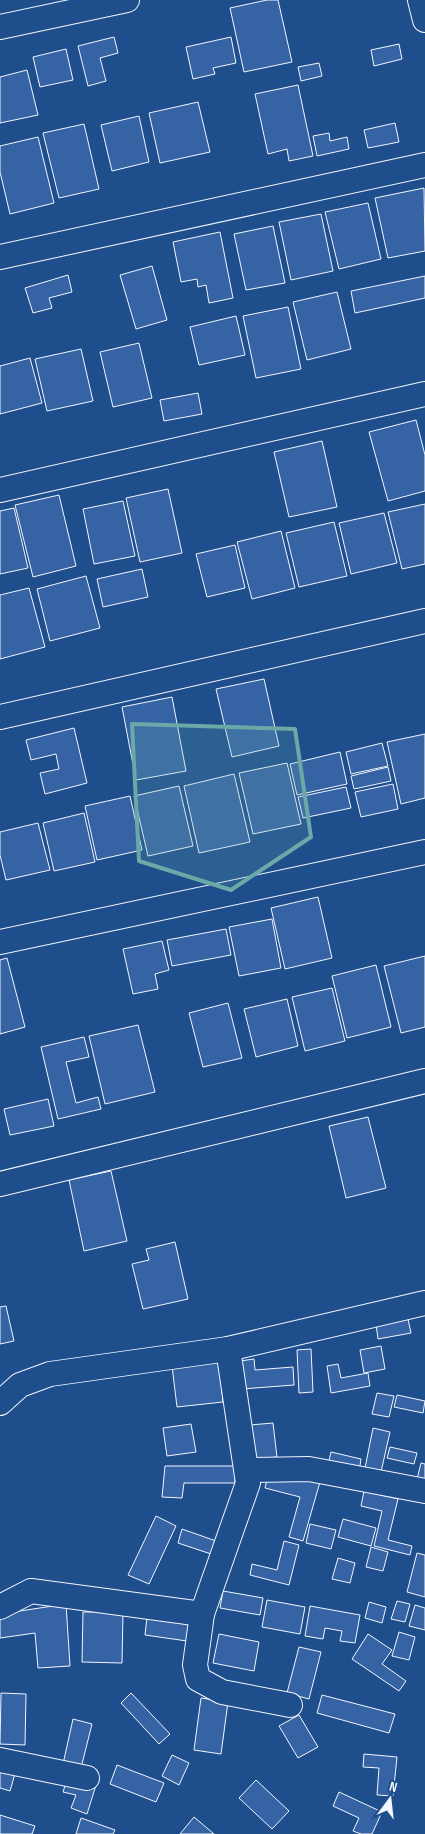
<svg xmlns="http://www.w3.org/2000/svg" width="425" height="1834" font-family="'Sofia Sans Condensed',sans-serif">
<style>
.building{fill:#3563a3;stroke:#f2f6ff}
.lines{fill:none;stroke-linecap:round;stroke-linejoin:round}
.minor-casing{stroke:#f2f6ff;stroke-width:26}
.minor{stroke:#1f4e8c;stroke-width:24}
.marked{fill:#6aa9a8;fill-opacity:0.2;stroke:#6aa9a8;stroke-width:4;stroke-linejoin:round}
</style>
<rect width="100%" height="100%" fill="#1f4e8c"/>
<g class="building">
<polygon points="267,0 278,0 292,62 244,72 230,8"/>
<polygon points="114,37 118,53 100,58 106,81 88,86 78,46"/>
<polygon points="231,37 236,63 213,68 215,74 193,79 186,47"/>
<polygon points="399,44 402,59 374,66 371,50"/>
<polygon points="66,49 73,80 40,87 33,57"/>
<polygon points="319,63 322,76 301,81 298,67"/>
<polygon points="27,70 38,115 0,123 0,77"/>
<polygon points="298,85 313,156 289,161 287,149 268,154 255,94"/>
<polygon points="198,102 210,152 160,163 149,113"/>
<polygon points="139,116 149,162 112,171 101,125"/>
<polygon points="395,123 399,142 368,148 364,130"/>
<polygon points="84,124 99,189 59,198 43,133"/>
<polygon points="329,133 330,141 347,137 349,149 317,156 313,136"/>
<polygon points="38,137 54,203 10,214 0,172 0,146"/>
<polygon points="424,188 425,251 388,258 375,198"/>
<polygon points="368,203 381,259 339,269 325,212"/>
<polygon points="321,214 333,271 291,280 279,222"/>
<polygon points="273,226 285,283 246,290 234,234"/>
<polygon points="220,232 233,298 209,303 206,285 198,287 197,279 181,282 173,242"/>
<polygon points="152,266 167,320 136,329 120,275"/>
<polygon points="68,275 72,292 49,298 52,308 33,313 25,288"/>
<polygon points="425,276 425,298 355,313 351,291"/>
<polygon points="337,292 351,349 307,360 293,302"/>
<polygon points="288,307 301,369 256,378 243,316"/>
<polygon points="236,316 245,355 199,365 190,327"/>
<polygon points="139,343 152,398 113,407 100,352"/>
<polygon points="81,349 93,401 47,411 35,359"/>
<polygon points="30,358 42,403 0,414 0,366"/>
<polygon points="198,393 202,414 164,421 160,400"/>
<polygon points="416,420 425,455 425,491 388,501 369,432"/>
<polygon points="322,441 337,507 289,517 274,452"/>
<polygon points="168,489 182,553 140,562 126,498"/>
<polygon points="59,495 76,566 33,577 15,505"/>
<polygon points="123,501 135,556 94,564 83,509"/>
<polygon points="425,504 425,564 402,569 388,512"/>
<polygon points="14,508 28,568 0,574 0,511"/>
<polygon points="384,513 397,563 351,574 339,523"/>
<polygon points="334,522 347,576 299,587 286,533"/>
<polygon points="281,531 295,588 252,599 237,542"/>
<polygon points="235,545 245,588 207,597 196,554"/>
<polygon points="142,569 148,597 103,607 97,579"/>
<polygon points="86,576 100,628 50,641 37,589"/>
<polygon points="29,588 45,647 0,659 0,595"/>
<polygon points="264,679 279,746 232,757 216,689"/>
<polygon points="172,697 186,771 136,780 122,707"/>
<polygon points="74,728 87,783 45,794 40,773 59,769 56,754 31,760 26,740"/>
<polygon points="425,734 425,798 401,804 387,742"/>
<polygon points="382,743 388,766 351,774 346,752"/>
<polygon points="340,752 347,784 297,795 290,764"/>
<polygon points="287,763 301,824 253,834 239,773"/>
<polygon points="388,767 391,781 354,789 351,776"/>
<polygon points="234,774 250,842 199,853 184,786"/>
<polygon points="393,784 398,809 361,817 355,792"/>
<polygon points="179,786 193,846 148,856 134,796"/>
<polygon points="346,787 351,808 303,818 298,797"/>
<polygon points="130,796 142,850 97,860 85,806"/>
<polygon points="84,813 95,862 54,871 43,823"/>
<polygon points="38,823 50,870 6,880 0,855 0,832"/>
<polygon points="318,897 332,958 285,969 271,908"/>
<polygon points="272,919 281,968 239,976 229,927"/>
<polygon points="226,929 231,955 172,966 167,940"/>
<polygon points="162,941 169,970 155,974 158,989 133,994 123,949"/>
<polygon points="425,956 425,1027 401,1033 384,966"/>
<polygon points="7,958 25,1027 0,1034 0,960"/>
<polygon points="376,965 391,1027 347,1038 332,976"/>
<polygon points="332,988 345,1041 305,1051 292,997"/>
<polygon points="287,999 298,1046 256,1057 244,1009"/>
<polygon points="228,1003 242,1058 203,1067 189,1013"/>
<polygon points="138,1025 155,1092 105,1104 89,1036"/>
<polygon points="84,1037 89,1057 66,1062 76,1103 98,1097 101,1109 58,1119 41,1047"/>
<polygon points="48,1099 54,1126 10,1135 4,1109"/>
<polygon points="368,1117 386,1188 346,1198 329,1126"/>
<polygon points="111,1171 127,1241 84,1251 69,1180"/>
<polygon points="175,1242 188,1299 143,1309 132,1264 149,1260 146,1249"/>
<polygon points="6,1306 14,1341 0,1344 0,1307"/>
<polygon points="408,1319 411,1333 378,1339 376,1324"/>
<polygon points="381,1346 385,1369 364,1373 360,1350"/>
<polygon points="311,1349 313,1392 299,1393 297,1350"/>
<polygon points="254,1359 255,1370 293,1367 294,1385 242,1389 240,1361"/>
<polygon points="219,1360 223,1402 177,1407 172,1366"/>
<polygon points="338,1364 341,1378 368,1373 370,1386 331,1393 327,1366"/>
<polygon points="377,1393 394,1396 389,1417 372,1414"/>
<polygon points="397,1395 425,1401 423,1413 394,1407"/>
<polygon points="273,1423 277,1457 253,1459 250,1425"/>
<polygon points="191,1424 196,1452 167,1456 163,1428"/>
<polygon points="373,1428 390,1432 381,1472 365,1468"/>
<polygon points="390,1447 417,1453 414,1464 387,1458"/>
<polygon points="331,1452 361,1459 359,1472 328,1465"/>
<polygon points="421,1463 425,1464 425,1481 417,1479"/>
<polygon points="165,1466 235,1466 235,1483 184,1483 182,1498 162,1497"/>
<polygon points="268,1475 320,1482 303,1541 289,1537 300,1497 265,1488"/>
<polygon points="364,1491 398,1499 388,1540 412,1546 410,1555 374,1546 382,1511 361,1506"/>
<polygon points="156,1516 176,1526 149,1584 128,1575"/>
<polygon points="343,1519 376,1528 371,1546 338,1537"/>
<polygon points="310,1524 336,1530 331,1549 306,1543"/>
<polygon points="182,1529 216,1541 211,1554 178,1543"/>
<polygon points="284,1541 299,1545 289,1585 250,1575 252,1564 277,1570"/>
<polygon points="371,1547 388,1552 383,1571 366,1567"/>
<polygon points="417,1553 425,1555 425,1597 407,1592"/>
<polygon points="338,1558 355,1563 350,1583 332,1579"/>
<polygon points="223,1591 263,1598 260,1615 220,1608"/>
<polygon points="267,1600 305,1607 300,1634 262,1627"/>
<polygon points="397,1601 410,1604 405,1622 391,1619"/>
<polygon points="369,1602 386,1607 382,1623 365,1618"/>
<polygon points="66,1604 70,1666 38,1668 35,1633 0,1638 0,1614"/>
<polygon points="415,1605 425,1608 425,1630 409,1626"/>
<polygon points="310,1606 360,1615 355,1643 340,1641 342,1631 325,1628 323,1639 305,1636"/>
<polygon points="83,1612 123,1612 122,1663 82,1662"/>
<polygon points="147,1617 190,1622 187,1641 145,1635"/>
<polygon points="399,1632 415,1637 409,1660 392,1656"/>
<polygon points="219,1634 259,1642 254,1671 213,1663"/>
<polygon points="368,1634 392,1650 382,1664 406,1681 399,1691 352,1659"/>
<polygon points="299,1647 321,1652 309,1699 287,1693"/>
<polygon points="1,1693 26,1694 25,1745 0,1744"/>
<polygon points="131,1693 170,1734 159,1744 121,1703"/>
<polygon points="322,1695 395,1714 389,1733 317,1713"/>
<polygon points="201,1698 228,1702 221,1754 194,1750"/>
<polygon points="299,1715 318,1747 298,1758 279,1726"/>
<polygon points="73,1719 92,1724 81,1768 63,1764"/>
<polygon points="364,1754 397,1757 393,1796 377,1795 379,1768 363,1767"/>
<polygon points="172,1755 189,1763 179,1785 162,1776"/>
<polygon points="117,1765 164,1783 156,1802 110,1784"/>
<polygon points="0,1766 16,1770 10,1791 0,1788"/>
<polygon points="68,1776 96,1785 87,1814 71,1808 76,1795 63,1792"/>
<polygon points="256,1780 289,1811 272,1829 239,1798"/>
<polygon points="339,1792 382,1812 372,1834 361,1834 353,1831 359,1818 333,1806"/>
<polygon points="0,1815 35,1826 32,1834 0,1834"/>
<polygon points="194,1817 214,1834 180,1834"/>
<polygon points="81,1818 115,1830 113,1834 76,1834"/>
</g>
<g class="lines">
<defs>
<g id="minor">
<polyline points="420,0 425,20"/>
<polyline points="0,27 127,0"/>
<polyline points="0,257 425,165"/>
<polyline points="0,490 425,394"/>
<polyline points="0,717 425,621"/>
<polyline points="0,942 425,852"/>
<polyline points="0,1184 425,1081"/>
<polyline points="228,1349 248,1483 202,1614 195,1665 198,1679 222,1692 290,1705"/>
<polyline points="0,1403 20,1385 50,1374 228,1349 425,1303"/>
<polyline points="247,1470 309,1469 425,1491"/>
<polyline points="0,1607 31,1591 202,1614"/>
<polyline points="0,1760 87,1778"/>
</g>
</defs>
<use href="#minor" class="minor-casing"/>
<use href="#minor" class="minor"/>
</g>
<path class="marked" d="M132,724l163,5 16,108 -80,53 -92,-29z"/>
<g transform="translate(390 1799) rotate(15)" stroke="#1f4e8c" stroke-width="4" paint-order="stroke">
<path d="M0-4L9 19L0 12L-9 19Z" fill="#f2f6ff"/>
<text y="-8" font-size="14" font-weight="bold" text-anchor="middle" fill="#f2f6ff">N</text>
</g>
</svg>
